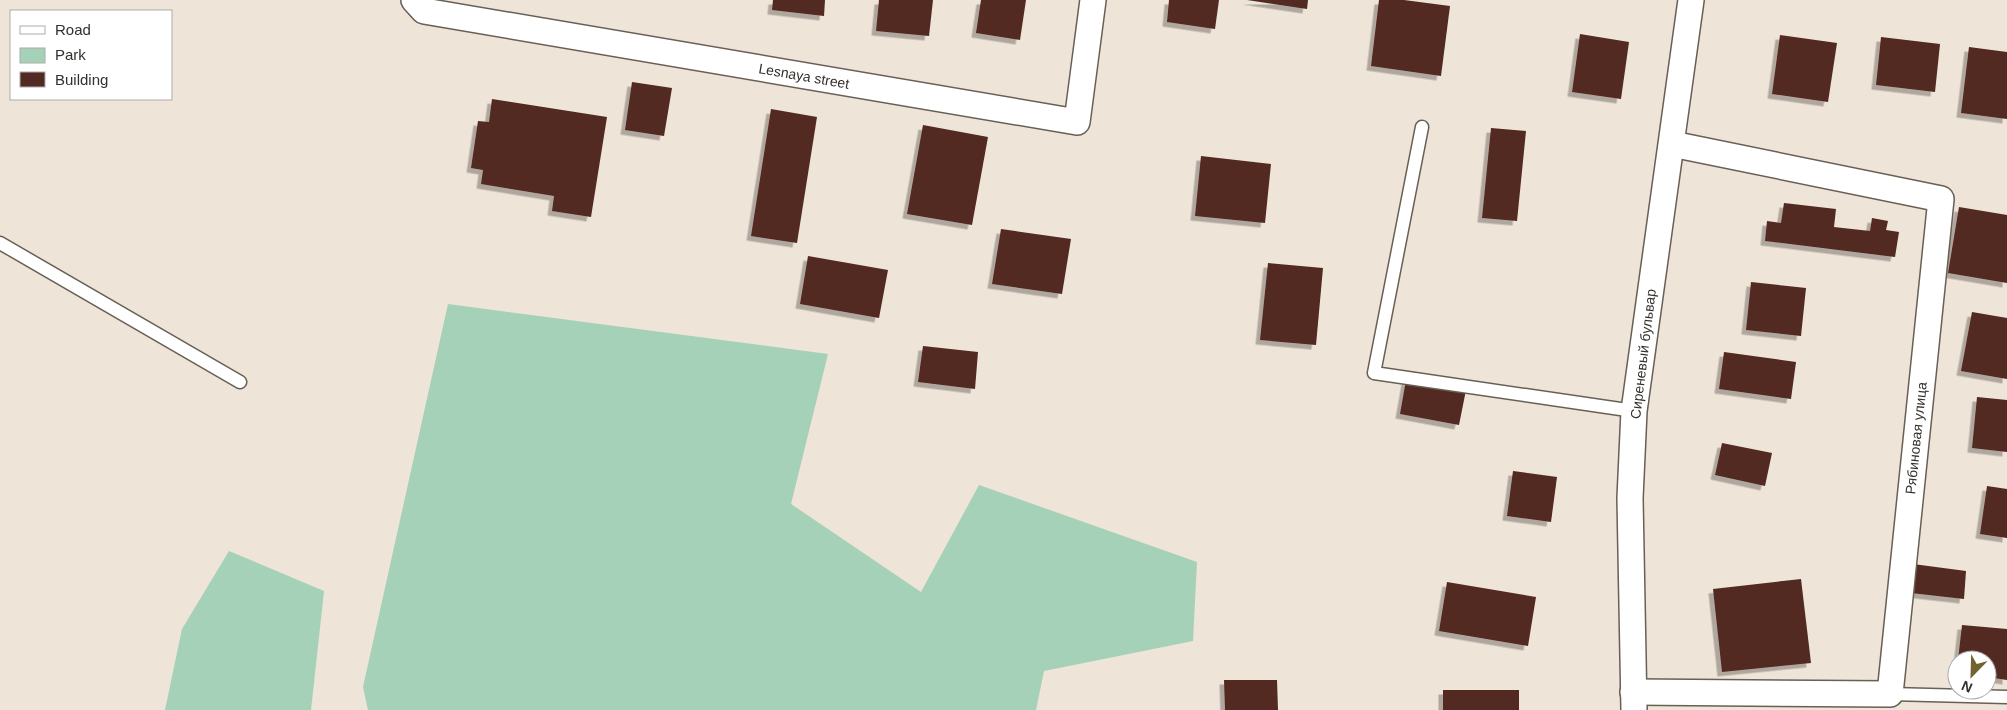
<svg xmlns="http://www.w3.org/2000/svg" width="2007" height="710" font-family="Arial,sans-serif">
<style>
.green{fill:#a5d1b8}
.building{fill:#522923;filter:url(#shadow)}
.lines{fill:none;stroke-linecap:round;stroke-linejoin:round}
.service-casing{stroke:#685f55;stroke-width:15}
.minor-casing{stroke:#685f55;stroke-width:28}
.service{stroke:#fff;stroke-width:12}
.minor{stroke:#fff;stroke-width:25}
.labels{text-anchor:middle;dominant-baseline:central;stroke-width:5;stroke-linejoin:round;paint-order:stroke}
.street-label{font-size:14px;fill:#34302c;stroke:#fff}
</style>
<defs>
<filter id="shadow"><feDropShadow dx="-4.5" dy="4.5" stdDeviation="0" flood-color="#0004"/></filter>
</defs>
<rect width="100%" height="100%" fill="#eee4d8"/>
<g class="green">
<polygon points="448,304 828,354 791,504 921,592 979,485 1197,562 1193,641 1044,671 1036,710 368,710 363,687"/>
<polygon points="229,551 324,591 311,710 165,710 182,629"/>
</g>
<g class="building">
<polygon points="773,0 825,0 824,16 772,10"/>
<polygon points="879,0 933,0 929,36 876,31"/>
<polygon points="981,0 1026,0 1020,40 976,33"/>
<polygon points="1169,0 1219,0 1215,29 1167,22"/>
<polygon points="1247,0 1308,0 1307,9"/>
<polygon points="1379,0 1404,0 1450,6 1441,76 1371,66"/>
<polygon points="1580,34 1629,42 1621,99 1572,92"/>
<polygon points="1780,35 1837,43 1828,102 1772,94"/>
<polygon points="1881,37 1940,44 1935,92 1876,85"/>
<polygon points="1969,47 2007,52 2007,119 1961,113"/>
<polygon points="632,82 672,88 664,136 625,130"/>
<polygon points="492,99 607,117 591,217 552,211 554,196 481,184 483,170 471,168 478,121 489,122"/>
<polygon points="771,109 817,117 797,243 751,236"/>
<polygon points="923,125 988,137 972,225 907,214"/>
<polygon points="1491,128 1526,131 1517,221 1482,218"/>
<polygon points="1201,156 1271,164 1265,223 1195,216"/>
<polygon points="1784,203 1836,209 1834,227 1870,231 1872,218 1888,221 1886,230 1899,232 1895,257 1765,241 1767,221 1781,223"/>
<polygon points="1959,207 2007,215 2007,283 1948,273"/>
<polygon points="1001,229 1071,239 1062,294 992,284"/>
<polygon points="808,256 888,270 879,318 800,304"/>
<polygon points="1268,263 1323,268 1316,345 1260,340"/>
<polygon points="1751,282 1806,288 1801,336 1746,330"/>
<polygon points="1972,312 2007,318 2007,379 1961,371"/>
<polygon points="923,346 978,352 975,389 918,382"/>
<polygon points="1724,352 1796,362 1791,399 1719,389"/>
<polygon points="1406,380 1466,390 1459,425 1400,414"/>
<polygon points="1977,397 2007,400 2007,452 1972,448"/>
<polygon points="1722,443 1772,453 1765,486 1715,475"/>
<polygon points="1513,471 1557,477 1551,522 1507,516"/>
<polygon points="1987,486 2007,489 2007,538 1980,534"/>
<polygon points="1913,564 1966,571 1964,599 1911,593"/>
<polygon points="1801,579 1811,663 1722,672 1713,589"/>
<polygon points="1447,582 1536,597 1528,646 1439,631"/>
<polygon points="1962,625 2007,629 2007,680 1987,677 1987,660 1958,660"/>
<polygon points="1224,680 1277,680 1278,710 1225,710"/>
<rect x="1443" y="690" width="76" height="20"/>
</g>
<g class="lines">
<defs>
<g id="service">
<polyline points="1422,127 1374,373 1634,411"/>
<polyline points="0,243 240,382"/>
<polyline points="1890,694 2007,697"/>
</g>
<g id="minor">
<polyline points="414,0 424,11 1077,122 1093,0"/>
<polyline points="1633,692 1890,694 1941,199 1672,144"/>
<polyline points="1634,710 1630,498 1634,411 1691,0"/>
</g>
</defs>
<use href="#service" class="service-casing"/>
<use href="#minor" class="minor-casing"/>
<use href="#service" class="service"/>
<use href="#minor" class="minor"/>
</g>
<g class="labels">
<g class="street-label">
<text transform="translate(804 76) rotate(10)">Lesnaya street</text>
<text transform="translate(1643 354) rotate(-83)">Сиреневый бульвар</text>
<text transform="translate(1916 438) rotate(-84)">Рябиновая улица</text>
</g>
</g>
<rect x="10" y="10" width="162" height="90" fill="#ffffff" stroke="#aeacab"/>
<rect x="20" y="26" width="25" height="8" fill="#ffffff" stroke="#aeacab"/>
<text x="55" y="35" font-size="15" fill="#34302c">Road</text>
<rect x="20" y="48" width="25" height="15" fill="#a5d1b8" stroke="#aeacab"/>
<text x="55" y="60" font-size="15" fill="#34302c">Park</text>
<rect x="20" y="72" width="25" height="15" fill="#522923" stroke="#aeacab"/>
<text x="55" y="85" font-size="15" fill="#34302c">Building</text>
<g transform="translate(1972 675) rotate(203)"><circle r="24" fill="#ffffff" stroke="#aeacab"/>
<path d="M0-4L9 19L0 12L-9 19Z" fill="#726431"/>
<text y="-8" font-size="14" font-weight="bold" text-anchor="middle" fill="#34302c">N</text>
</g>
</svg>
